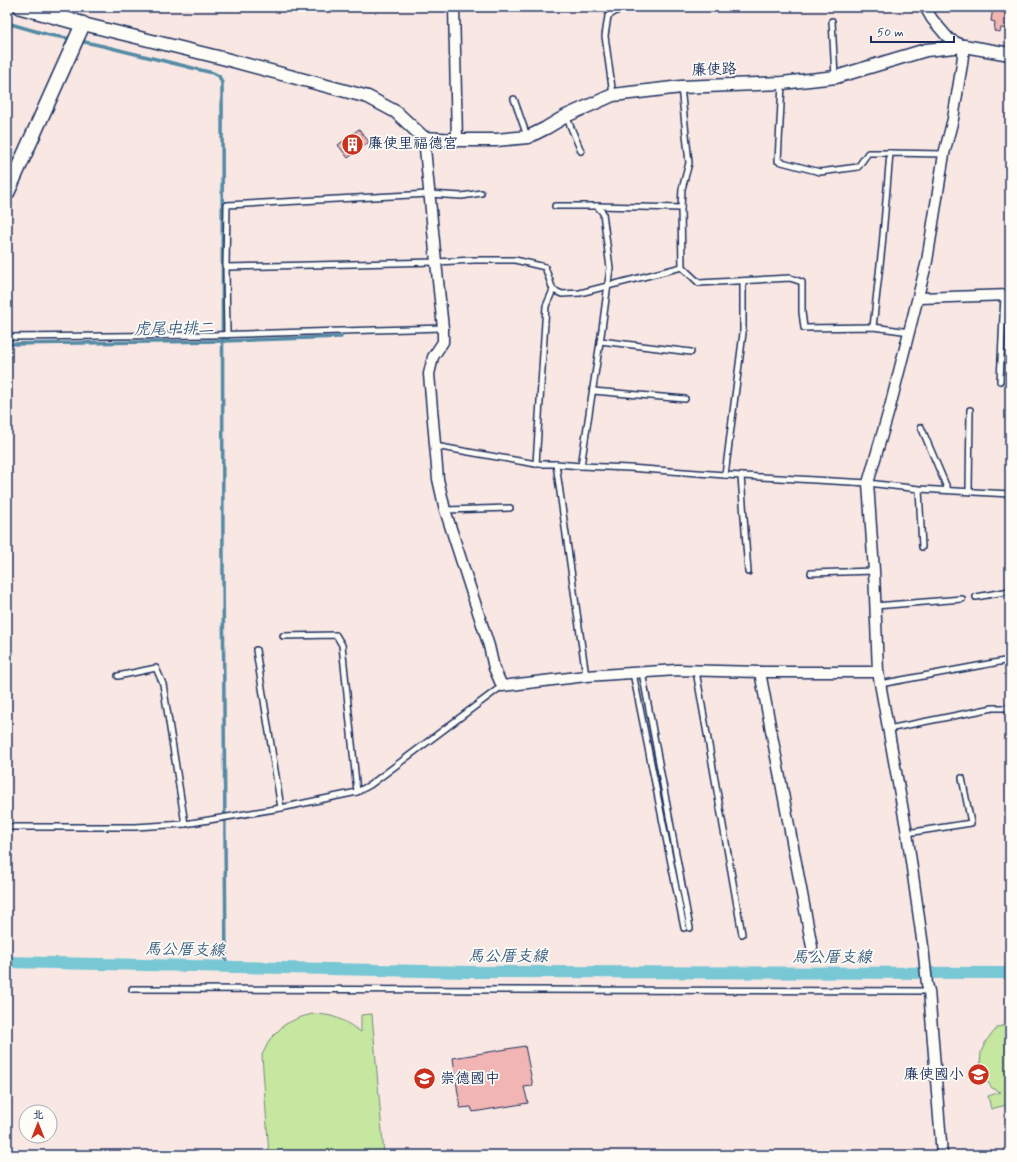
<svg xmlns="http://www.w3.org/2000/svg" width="1017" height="1162" font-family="Mynerve,'LXGW WenKai TC',sans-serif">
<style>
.green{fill:#c6e79f;stroke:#708b7e}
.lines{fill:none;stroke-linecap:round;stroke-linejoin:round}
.stream{stroke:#528aa5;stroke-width:3.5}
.canal{stroke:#77c7d4;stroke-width:12}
.building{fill:#f1b5b3;stroke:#1b2f5e}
.service-casing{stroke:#1b2f5e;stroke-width:8}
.minor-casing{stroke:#1b2f5e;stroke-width:13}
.tertiary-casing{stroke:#1b2f5e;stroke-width:15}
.secondary-casing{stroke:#1b2f5e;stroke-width:17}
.service{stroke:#fdfcf7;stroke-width:5}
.minor{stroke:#fdfcf7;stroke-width:10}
.tertiary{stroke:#fdfcf7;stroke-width:12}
.secondary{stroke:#fdfcf7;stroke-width:14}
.labels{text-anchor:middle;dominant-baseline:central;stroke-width:3.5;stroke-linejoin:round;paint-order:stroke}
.street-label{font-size:15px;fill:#1b2f5e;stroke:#fdfcf7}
.poi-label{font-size:15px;fill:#1b2f5e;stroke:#fdfcf7;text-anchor:start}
.water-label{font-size:16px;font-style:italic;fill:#375d81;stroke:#fdfcf7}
</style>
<rect width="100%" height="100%" fill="#f9e7e3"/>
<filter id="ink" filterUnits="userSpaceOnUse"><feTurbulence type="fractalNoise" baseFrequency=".025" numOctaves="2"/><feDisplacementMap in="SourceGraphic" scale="8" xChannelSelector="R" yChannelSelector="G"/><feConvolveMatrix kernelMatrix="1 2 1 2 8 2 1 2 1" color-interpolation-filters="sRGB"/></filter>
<g filter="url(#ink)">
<g class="green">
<path d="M312,1014c23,0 31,6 49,18v-17l11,-1 12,141h-115l-7,-100 8,-16 14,-14 14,-7z"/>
<polygon points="1010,1024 1010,1104 991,1109 988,1096 1001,1092 992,1088 986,1080 980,1066 981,1052 986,1041 998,1027"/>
</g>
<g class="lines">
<g class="stream">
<polyline points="7,23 49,35 72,39"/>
<polyline points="80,41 103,46 213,73 219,76 222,83 223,572 226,967"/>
<polyline points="7,344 223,341 341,337"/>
</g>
<polyline class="canal" points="7,962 470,972 1010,973"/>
</g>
<g class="building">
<polygon points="993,7 1010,9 1010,29 1001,28 1000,32 994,31 995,22 991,21"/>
<polygon points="359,129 369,142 348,158 338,145"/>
<polygon points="525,1046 533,1086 524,1087 528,1103 473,1112 471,1107 460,1108 453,1058"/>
</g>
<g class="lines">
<defs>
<g id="service">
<polyline points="832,21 835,76"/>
<polyline points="782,84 778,161 820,172 858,167 868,153 890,153"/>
<polyline points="681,87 689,163 682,189 681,208 682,267 699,283 790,278 802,282 802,312 804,328 873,327 910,332"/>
<polyline points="613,95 605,36 608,16 623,7"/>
<polyline points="514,99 527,136"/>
<polyline points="566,116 581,151"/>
<polyline points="555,206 597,206 603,213 610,268 602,329 581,466"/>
<polyline points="597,206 681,208"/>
<polyline points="226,267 436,262 474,260 515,260 545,267 553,290 562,294 580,293 682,267"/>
<polyline points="873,327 882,247 890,153 944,154"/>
<polyline points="227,335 226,267 227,205 429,194 462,196 481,193"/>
<polyline points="7,337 211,335 443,328"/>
<polyline points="600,341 691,352"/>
<polyline points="1000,381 1004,295"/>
<polyline points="593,391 685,399"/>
<polyline points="921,427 948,490"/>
<polyline points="435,446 536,464 556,464 581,466 629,468 725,475 868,483 919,489 1010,494"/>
<polyline points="536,464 546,306 553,290"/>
<polyline points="556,464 586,676"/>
<polyline points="725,475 743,333 743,281"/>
<polyline points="741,476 748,572"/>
<polyline points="919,489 922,547"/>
<polyline points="969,491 970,410"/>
<polyline points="445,510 510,508"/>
<polyline points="811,573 874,571"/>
<polyline points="976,597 1010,591"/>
<polyline points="875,606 962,599"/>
<polyline points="283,636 336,635 342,645 357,792"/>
<polyline points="256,650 281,808"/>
<polyline points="696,671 742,934"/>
<polyline points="642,672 690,928"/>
<polyline points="633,673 684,928"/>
<polyline points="118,676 156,668 163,684 185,824"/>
<polyline points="880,684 1010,660"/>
<polyline points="888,729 993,708 1010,708"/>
<polyline points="7,827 135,827 185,824 281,808 357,792 370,785 502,686"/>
<polyline points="907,833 971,823 962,778"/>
<polyline points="132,989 929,991"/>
</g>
<g id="minor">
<polyline points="454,7 457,140"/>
<polyline points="925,7 932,19 949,39 964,46 962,64 953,119 944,154 927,261 890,407 868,483 874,571 878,672 907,833 923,946 927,984 929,991 942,1155"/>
<polyline points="424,138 436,262 443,328 443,342 433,357 429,374 438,479 445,510 489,646 494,668 502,686 586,676 677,670 760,672 878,672"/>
<polyline points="919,298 1010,295"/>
<polyline points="760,672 812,947"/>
</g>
<polyline id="tertiary" points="83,24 222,58 368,97 396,112 424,138 457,140 496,140 528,137 546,128 566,116 613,95 681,87 782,83 836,77 926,50 964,46 1010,54"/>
<polyline id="secondary" points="7,193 83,24 21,7"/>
</defs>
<use href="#service" class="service-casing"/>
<use href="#minor" class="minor-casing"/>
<use href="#tertiary" class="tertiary-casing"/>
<use href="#secondary" class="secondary-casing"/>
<use href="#service" class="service"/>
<use href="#minor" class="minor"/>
<use href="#tertiary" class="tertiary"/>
<use href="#secondary" class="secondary"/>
</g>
</g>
<defs>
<symbol id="building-disc" viewBox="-11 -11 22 22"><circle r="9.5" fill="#c8321e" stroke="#fdfcf7"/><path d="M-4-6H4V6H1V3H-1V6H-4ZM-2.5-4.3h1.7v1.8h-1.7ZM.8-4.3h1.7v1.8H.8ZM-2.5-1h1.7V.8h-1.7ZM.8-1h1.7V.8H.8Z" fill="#fff"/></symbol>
<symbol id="school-disc" viewBox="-11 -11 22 22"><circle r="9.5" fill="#c8321e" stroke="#fdfcf7"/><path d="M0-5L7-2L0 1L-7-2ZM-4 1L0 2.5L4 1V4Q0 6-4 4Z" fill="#fff"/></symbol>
</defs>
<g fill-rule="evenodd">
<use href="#building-disc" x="340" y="132" width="25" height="25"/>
<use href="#school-disc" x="966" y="1062" width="25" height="25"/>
<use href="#school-disc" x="412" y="1066" width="25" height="25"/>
</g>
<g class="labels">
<g class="street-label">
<text transform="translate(714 70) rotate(-2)">廉使路</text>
</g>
<g class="poi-label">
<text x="368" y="144">廉使里福德宮</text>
<text x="964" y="1075" text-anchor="end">廉使國小</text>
<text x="440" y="1079">崇德國中</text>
</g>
<g class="water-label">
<text transform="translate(174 329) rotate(-1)">虎尾中排二</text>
<text transform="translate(185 950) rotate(1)">馬公厝支線</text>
<text x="508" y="956">馬公厝支線</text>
<text x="832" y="957">馬公厝支線</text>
</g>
</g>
<rect width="1017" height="1162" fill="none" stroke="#fdfcf7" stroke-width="24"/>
<rect x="12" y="12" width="993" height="1138" fill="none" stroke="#1b2f5e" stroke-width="1.5" filter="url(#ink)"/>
<g transform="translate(38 1124)"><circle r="19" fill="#fdfcf7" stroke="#a3aaba"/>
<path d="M0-3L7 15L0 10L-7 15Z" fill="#c8321e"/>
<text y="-6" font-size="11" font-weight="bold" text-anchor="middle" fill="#1b2f5e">北</text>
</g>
<path d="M871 36v6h83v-6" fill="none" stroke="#1b2f5e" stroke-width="2"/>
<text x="877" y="36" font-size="12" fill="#1b2f5e" stroke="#fdfcf7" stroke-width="3" paint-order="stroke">50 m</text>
</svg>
